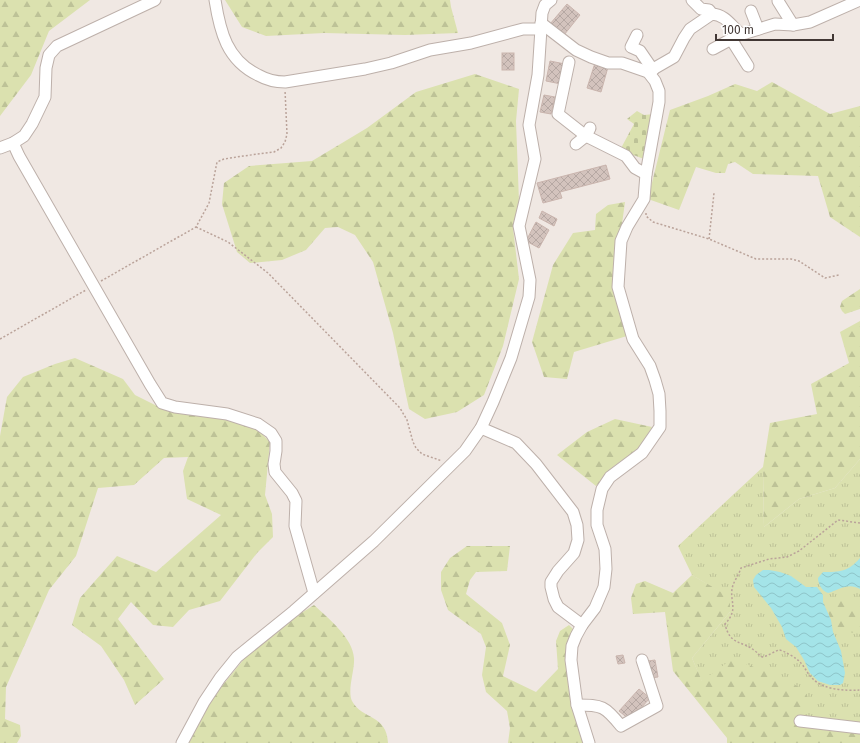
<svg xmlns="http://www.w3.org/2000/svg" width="860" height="743" font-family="'Fira Sans',sans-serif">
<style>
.grass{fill:url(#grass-tufts)}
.forest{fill:url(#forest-firs)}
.cemetery{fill:url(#cemetery-stones)}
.water{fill:url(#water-waves)}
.building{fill:url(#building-cross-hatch);stroke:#cab5ae}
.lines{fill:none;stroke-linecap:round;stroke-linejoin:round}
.minor-casing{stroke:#bdb0aa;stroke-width:13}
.path{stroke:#baa39a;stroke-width:1.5;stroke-dasharray:2 2;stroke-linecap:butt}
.minor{stroke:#fff;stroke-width:11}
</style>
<defs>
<pattern id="grass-tufts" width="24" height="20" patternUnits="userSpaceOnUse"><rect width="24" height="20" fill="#dbe1af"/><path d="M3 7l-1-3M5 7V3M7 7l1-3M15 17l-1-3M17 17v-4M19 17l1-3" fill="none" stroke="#bdc297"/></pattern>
<pattern id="forest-firs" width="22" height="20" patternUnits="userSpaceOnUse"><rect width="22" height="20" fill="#dbe1af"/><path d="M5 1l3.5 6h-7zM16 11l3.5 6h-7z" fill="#bdc297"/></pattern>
<pattern id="cemetery-stones" width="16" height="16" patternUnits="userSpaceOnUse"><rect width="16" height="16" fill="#dbe1af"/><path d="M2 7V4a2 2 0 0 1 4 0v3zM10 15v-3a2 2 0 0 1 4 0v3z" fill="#bdc297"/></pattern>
<pattern id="water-waves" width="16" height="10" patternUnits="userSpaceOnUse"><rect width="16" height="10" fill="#a4e4e8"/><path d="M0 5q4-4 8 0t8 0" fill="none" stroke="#8ec4c8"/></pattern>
<pattern id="building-cross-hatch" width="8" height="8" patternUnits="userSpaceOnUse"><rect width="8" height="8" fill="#d3c3bd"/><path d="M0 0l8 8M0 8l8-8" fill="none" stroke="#b6a8a3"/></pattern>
</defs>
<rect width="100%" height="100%" fill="#f0e8e3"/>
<polygon class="grass" points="860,459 860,724 803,717 807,696 702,682 692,658 730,612 730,598 692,575 678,546 763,467 764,527 799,499 835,488"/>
<g class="forest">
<polygon points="0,0 90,0 49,31 31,75 0,116"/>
<polygon points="225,0 450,0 451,7 458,33 405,35 324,33 266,36 242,27"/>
<polygon points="475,74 519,89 516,121 519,202 513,228 519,279 503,346 484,395 457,412 425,419 409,409 393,333 373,262 355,235 338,227 325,228 306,250 282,260 250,263 237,252 222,204 224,183 249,166 312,161 367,128 416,92"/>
<polygon points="772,82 830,114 860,106 860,237 830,217 818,176 753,174 735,162 728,164 725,173 716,173 696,167 679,210 648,199 670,110 708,96 735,84 757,91"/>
<polygon points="625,202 622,224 616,240 627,336 574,352 567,379 544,377 532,342 553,265 573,233 595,230 596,214 608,205"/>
<polygon points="860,289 860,309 845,314 842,311 840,307 842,301"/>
<polygon points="860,321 860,459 835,488 799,499 764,527 763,467 770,423 817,414 811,384 849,363 840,332"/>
<polygon points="75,358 123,379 135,395 159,407 198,415 231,418 258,430 270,442 265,495 272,514 273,537 257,553 220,601 189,610 173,627 153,625 131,602 118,619 164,679 135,705 124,680 101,646 72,625 80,598 117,556 156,572 221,515 187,499 183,471 188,457 164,458 134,485 98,488 76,556 49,590 6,687 5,719 20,725 21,736 17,743 0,743 0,436 7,397 23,377 55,364"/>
<polygon points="615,419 652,427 639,449 614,466 596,486 557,455 587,432"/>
<polygon points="467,546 510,546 507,571 476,572 470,580 466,594 502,623 510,645 503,676 536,692 558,669 556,641 560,631 569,625 573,629 566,649 568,681 583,743 508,743 510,728 507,711 486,692 482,675 486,647 481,634 448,610 441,590 441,572 450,558"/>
<path d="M692,575l38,22v15l-38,46 10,23 30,-22c13,5 71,24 75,36 1,6 -2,16 -3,22l56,7v19h-133v-5l-54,-67 -8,-59 -32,2 -2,-16 5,-14 9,-3 28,12z"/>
<polygon points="837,601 845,601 860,607 860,634 838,630 832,627 831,620 828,612"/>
<path d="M314,605c14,13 39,33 40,53 1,12 -7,32 -2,43 10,19 35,13 36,42h-199l13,-28 20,-29 22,-27 38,-34z"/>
</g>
<polygon class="cemetery" points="637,111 644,115 654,114 644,159 620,150 634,124 627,119"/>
<g class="water">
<path d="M860,558v31c-12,-7 -21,1 -32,4 -6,-2 -10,-9 -10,-15l5,-6c17,0 25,0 37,-14z"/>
<polygon points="763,570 769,570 780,572 791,576 806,587 817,587 823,595 823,602 831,620 833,632 841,651 845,673 843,683 840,685 830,685 818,681 810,673 804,660 796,647 786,639 782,627 771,608 754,587 753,580 756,575"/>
</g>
<g class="building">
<polygon points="567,4 580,15 564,35 550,24"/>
<rect x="502" y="53" width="12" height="17"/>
<polygon points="550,61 565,64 561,84 546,81"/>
<polygon points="595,63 608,67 601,92 587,88"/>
<polygon points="544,95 555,97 551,114 540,112"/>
<polygon points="606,165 610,179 560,192 562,198 543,203 537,183"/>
<polygon points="542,211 557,219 554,226 539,218"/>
<polygon points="536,222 549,230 539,248 526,241"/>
<polygon points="623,655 625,663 618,664 616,656"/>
<polygon points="655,660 658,677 651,678 648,661"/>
<polygon points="639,689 650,698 630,720 619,711"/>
</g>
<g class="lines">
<defs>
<g id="minor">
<path d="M215,0c5,32 12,60 43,75 9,5 16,7 27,7l80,-13 26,-6 39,-13 41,-7 52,-14h17"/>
<polyline points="692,0 701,9 709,10 712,14"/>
<polyline points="778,1 793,25"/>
<polyline points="751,11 758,29"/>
<polyline points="541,23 576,50 591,57 608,63 622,63 648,72 655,81 659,91 659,102 646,174 644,199 627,227 621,241 618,287 633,339 650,366 655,380 659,394 660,411 660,427 642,453 610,477 602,489 597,510 597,525 605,549 606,569 604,587 595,608 582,625 576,636 572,646 571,660 577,705 589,743"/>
<polyline points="637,35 631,47 640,51 653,70"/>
<polyline points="731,39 748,66"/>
<polyline points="713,49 737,36"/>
<polyline points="569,62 558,114 586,136 626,156 635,168 646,174"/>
<path d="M648,72l26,-15 10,-19 6,-9 22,-15c14,1 19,12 29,20l5,-1 29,-9 18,1 17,-3 50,-22"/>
<polyline points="13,143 19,156 150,384 162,403 175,407 227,414 258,424 271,433 276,441 276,451 274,464 275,472 292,493 296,501 295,526 314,593"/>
<polyline points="576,144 586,136 590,128"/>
<polyline points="0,148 13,143 24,136 32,124 45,97 46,68 49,55 57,46 155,0"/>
<polyline points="481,428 516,443 536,464 573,512 577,525 578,540 574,553 558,571 551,582 551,587 554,599 558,607 582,625"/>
<path d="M577,705c25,0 28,1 44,21l36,-20 -15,-46"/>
<polyline points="800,721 860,728"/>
<polyline points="182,743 204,702 220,678 237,657 294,611 374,541 465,451 481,428 493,402 511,358 529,297 530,280 519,226 535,159 529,125 538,75 542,13 545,5 551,0"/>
</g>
</defs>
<use href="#minor" class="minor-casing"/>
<g class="path">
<polyline points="646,213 646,216 653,222 709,239 756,259 791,259 799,261 825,278 839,275"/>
<polyline points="196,227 228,242 268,273 400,408 407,420 413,442 416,448 422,454 442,461"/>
<polyline points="709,239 714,193"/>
<polyline points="101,281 196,227 209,203 217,162 224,159 243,156 274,152 281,148 285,142 287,134 285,90"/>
<polyline points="0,339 86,290"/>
<path d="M860,523l-22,-3 -39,31 -12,6 -18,2 -28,9c-2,6 -6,12 -8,17 -5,16 7,23 -8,39 5,22 17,16 30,27 3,2 4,4 7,6 6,-1 13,-6 17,-7 4,0 19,9 21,12 5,5 8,13 13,17 11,11 33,12 47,11"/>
</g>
<use href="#minor" class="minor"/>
</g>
<path d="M716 34v6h117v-6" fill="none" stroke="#413734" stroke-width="2"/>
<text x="722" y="34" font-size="12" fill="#413734" stroke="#ffffff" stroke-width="3" paint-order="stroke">100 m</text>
</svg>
